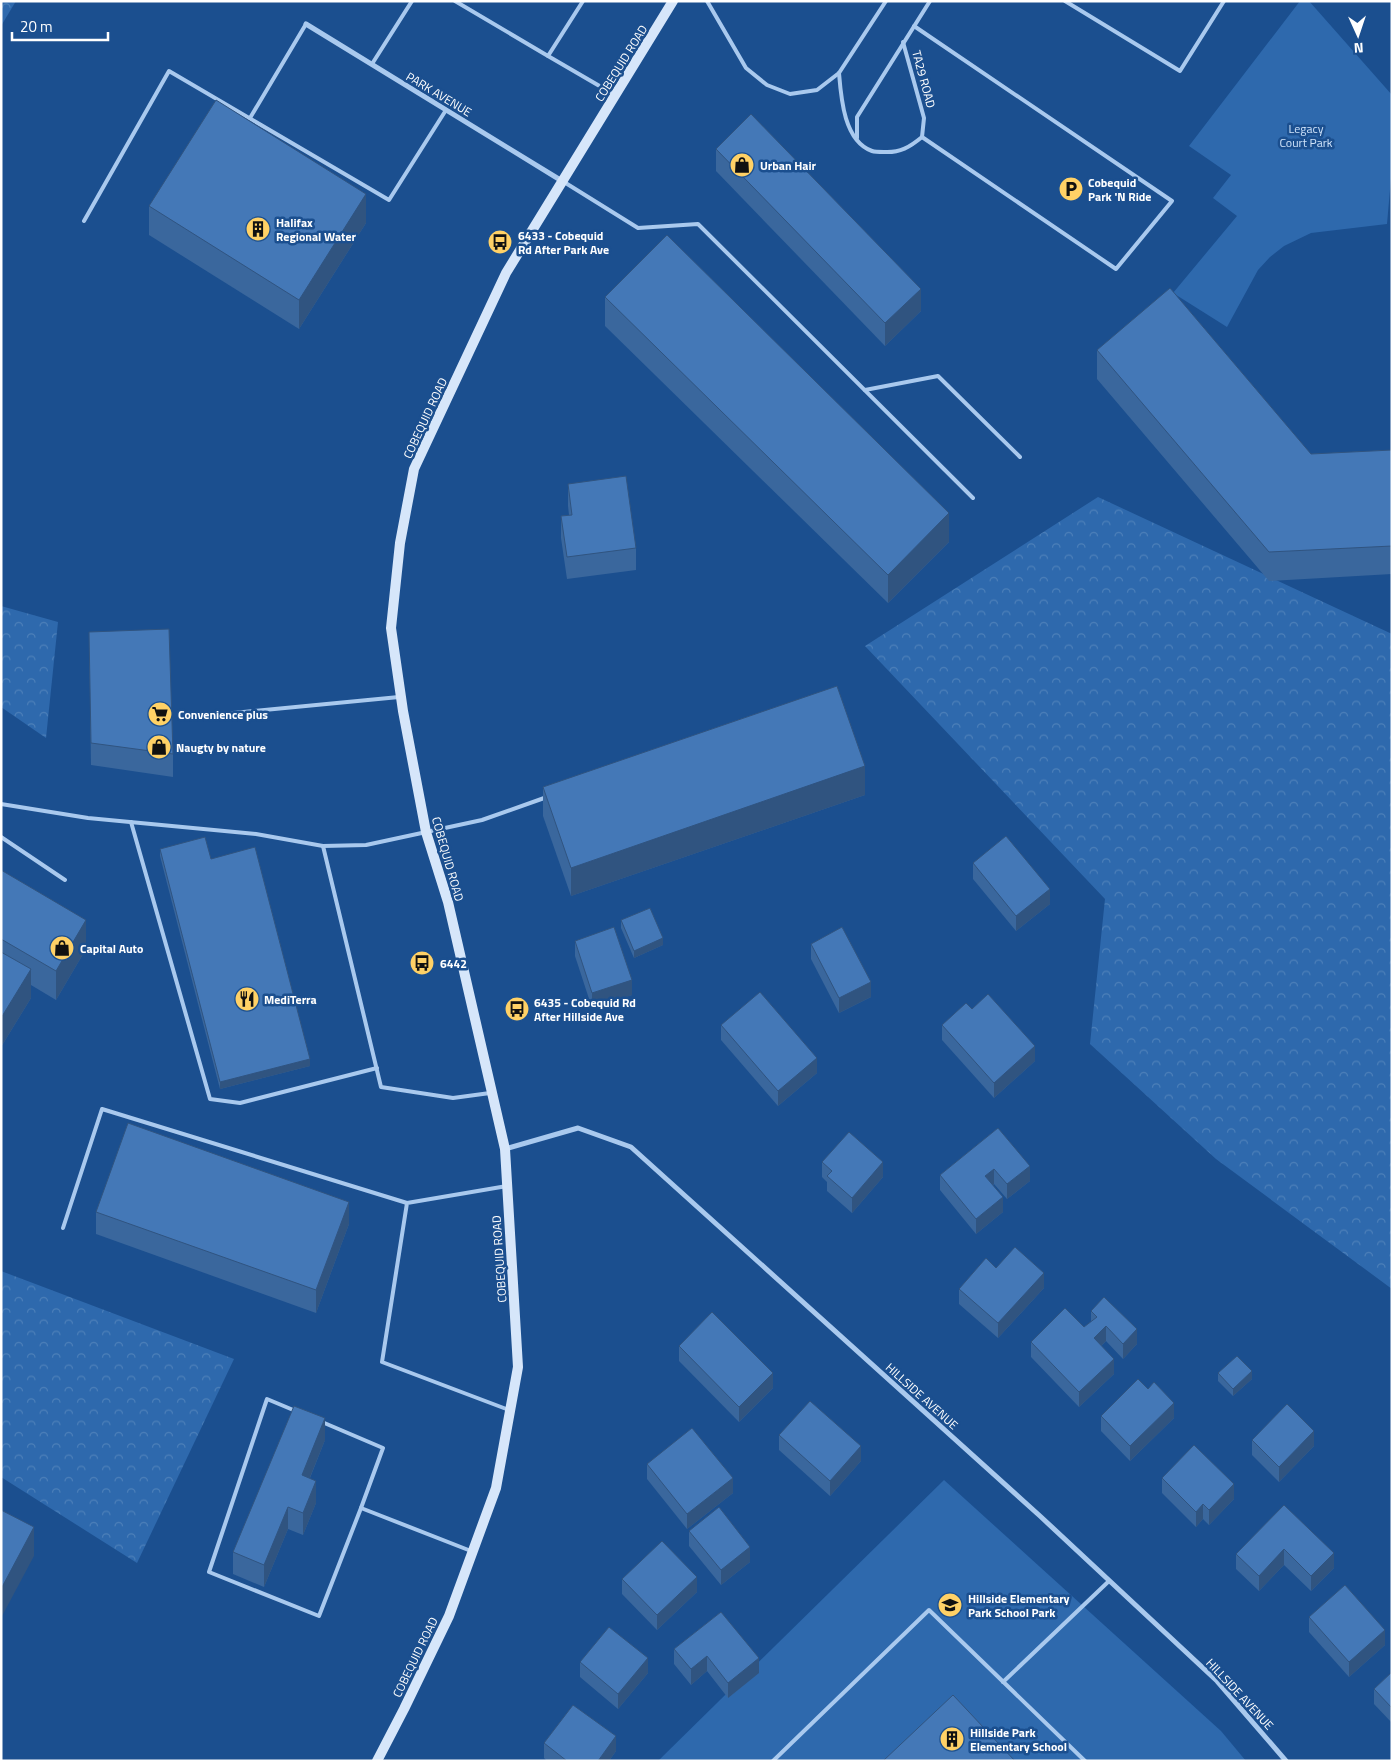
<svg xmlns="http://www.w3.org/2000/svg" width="1393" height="1762" font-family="'Titillium Web',sans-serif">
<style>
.green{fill:#2e69ad}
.forest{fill:url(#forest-crowns)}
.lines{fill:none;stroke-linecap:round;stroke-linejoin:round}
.lane{stroke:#a9c9ee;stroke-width:4}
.street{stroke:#a9c9ee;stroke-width:5}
.secondary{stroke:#d6e6fa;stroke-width:10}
.wall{fill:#3a679d}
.shaded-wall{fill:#305480}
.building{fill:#4478b7;stroke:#305480}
.labels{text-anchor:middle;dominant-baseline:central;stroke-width:5;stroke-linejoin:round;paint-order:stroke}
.street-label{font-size:12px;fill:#fff;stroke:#1b4f8f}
.park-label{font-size:12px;fill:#cfe3fa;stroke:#1b4f8f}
.poi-label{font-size:12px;font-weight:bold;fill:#fff;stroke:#1b4f8f;text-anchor:start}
</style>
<defs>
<pattern id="forest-crowns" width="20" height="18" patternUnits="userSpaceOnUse" patternTransform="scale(1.25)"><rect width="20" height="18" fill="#2e69ad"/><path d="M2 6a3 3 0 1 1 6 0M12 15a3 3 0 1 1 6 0" fill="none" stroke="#4d80b9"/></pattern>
</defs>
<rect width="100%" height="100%" fill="#1b4f8f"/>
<g class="green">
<polygon points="1300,1 1309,1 1392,95 1392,167 1387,224 1311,233 1284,246 1270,257 1258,270 1227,327 1173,293 1237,216 1213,198 1231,175 1189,146"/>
<polygon points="944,1480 1221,1731 1246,1761 658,1761"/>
</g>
<g class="forest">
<polygon points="1,1 16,1 1,26"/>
<polygon points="1098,497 1392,634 1392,1289 1216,1159 1090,1044 1105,899 865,646"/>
<polygon points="1,606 58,622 46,738 1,707"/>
<polygon points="1,1271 234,1359 137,1563 1,1477"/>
</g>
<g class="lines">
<g class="lane">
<polyline points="455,1 548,56 583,1"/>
<polyline points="707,1 746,68 767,85 790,94 817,90 839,73 886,1"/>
<polyline points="1065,1 1180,71 1224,1"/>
<polyline points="914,26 1172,201 1116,269 922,137"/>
<polyline points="548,56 615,95"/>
<polyline points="372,64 412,1"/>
<path d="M839,73c2,25 5,68 33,78 3,1 8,1 12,1 16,1 26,-5 38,-15l2,-19 -21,-76"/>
<polyline points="250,118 306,24"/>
<polyline points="857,138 857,117 930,1"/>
<polyline points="564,182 638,228 698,224 973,498"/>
<polyline points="84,221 169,71 389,200 446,110"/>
<polyline points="865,390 938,376 1020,457"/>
<polyline points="223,714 399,697"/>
<polyline points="1,804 88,818 256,834 323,846 366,845 482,820 547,797"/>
<polyline points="131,822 210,1099 240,1103 377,1068"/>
<polyline points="1,837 65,880"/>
<polyline points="323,846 381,1087 453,1098 490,1093"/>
<polyline points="507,1186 407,1203 382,1362 509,1410"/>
<polyline points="63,1228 102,1109 407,1203"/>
<polyline points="298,1412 267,1399 209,1572 319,1616 361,1508"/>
<polyline points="322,1422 383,1448 361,1508 471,1551"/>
<polyline points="1003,1682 1109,1581"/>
<polyline points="773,1761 929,1610 1085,1761"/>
</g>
<g class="street">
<polyline points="306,24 562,181"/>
<polyline points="505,1149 578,1128 631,1147 1040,1516 1217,1681 1286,1761"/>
</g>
<polyline class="secondary" points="377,1761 404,1709 449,1616 496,1488 518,1367 505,1149 448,902 426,832 403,711 391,628 400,543 414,469 506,273 673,1"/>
</g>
<g class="wall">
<polygon points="716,149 921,311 885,346 716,171"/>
<polygon points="149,206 366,223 299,329 149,235"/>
<polygon points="605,297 949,542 888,603 605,326"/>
<polygon points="1097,350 1311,454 1392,450 1392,574 1269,581 1097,379"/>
<polygon points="568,484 636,548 636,570 567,579 561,538 561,516 569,515 568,506"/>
<polygon points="89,632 173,754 173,777 91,765"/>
<polygon points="543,787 865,795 571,896 543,816"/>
<polygon points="160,849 211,859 310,1066 220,1089 160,856"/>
<polygon points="973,863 1050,904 1016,931 973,879"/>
<polygon points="1,870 86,949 56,1000 31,985 31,998 1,1047"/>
<polygon points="621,920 663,945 634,958 621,928"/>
<polygon points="575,941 632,995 592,1008 575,956"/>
<polygon points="811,944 871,997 839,1013 811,959"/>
<polygon points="972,1009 1035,1061 994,1098 942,1040 942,1025"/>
<polygon points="721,1025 817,1073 778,1106 721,1040"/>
<polygon points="998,1128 1030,1181 1007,1199 994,1184 993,1185 1003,1212 976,1234 940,1190 940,1175"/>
<polygon points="822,1162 883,1177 852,1213 827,1191 827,1182 822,1177"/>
<polygon points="96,1212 349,1224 316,1313 96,1234"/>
<polygon points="996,1268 1044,1288 998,1338 959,1304 959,1289"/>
<polygon points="1091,1311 1137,1344 1123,1359 1106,1341 1101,1346 1114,1374 1079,1407 1031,1357 1031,1342 1084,1327 1091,1322"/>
<polygon points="679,1346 773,1388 739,1422 679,1361"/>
<polygon points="1218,1373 1252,1379 1233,1396 1218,1381"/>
<polygon points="1148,1389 1174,1418 1130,1461 1101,1431 1101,1416"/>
<polygon points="779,1435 861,1461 830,1496 779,1450"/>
<polygon points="325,1440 310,1478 316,1503 303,1535 288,1529 264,1587 233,1574 233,1552"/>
<polygon points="1252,1440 1314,1446 1279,1482 1252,1455"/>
<polygon points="647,1464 733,1493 687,1529 647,1479"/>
<polygon points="1162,1478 1234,1499 1209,1525 1203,1519 1196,1527 1162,1493"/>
<polygon points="1284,1505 1334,1568 1311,1591 1284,1565 1259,1591 1236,1569 1236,1554"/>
<polygon points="689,1531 750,1562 721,1585 689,1546"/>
<polygon points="622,1579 697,1592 657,1630 622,1594"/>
<polygon points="721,1612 759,1673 728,1698 707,1671 691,1685 674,1664 674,1649"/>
<polygon points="1309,1617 1385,1645 1349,1677 1309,1632"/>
<polygon points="580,1662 648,1673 618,1709 580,1677"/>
<polygon points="1392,1672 1392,1723 1374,1704 1374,1689"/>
<polygon points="544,1743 616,1751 609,1761 547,1761 544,1758"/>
</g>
<g class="shaded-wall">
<polygon points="366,194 366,223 299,329 299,300"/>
<polygon points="921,289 921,311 885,346 885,323"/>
<polygon points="949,513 949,542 888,603 888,575"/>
<polygon points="865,766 865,795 571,896 571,868"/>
<polygon points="1050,889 1050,904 1016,931 1016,916"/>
<polygon points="86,920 86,949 56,1000 56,971"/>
<polygon points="663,938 663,945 634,958 634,951"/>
<polygon points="31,969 31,998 1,1047 1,1018"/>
<polygon points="632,980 632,995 592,1008 592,993"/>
<polygon points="871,982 871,997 839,1013 839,998"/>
<polygon points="1035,1046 1035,1061 994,1098 994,1083"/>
<polygon points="817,1058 817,1073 778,1106 778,1091"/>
<polygon points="310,1059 310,1066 220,1089 220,1082"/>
<polygon points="883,1162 883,1177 852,1213 852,1198"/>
<polygon points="1030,1166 1030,1181 1007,1199 1007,1184"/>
<polygon points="994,1169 994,1184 985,1191 985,1176"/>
<polygon points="1003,1197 1003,1212 976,1234 976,1219"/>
<polygon points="349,1202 349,1224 316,1313 316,1290"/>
<polygon points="1044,1273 1044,1288 998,1338 998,1323"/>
<polygon points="1106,1326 1106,1341 1094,1353 1094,1338"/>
<polygon points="1137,1329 1137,1344 1123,1359 1123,1344"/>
<polygon points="1114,1359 1114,1374 1079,1407 1079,1392"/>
<polygon points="1252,1371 1252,1379 1233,1396 1233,1389"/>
<polygon points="773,1373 773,1388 739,1422 739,1407"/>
<polygon points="1174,1403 1174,1418 1130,1461 1130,1446"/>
<polygon points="325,1418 325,1440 302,1497 302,1475"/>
<polygon points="1314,1431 1314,1446 1279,1482 1279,1467"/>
<polygon points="861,1446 861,1461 830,1496 830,1481"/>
<polygon points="733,1478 733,1493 687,1529 687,1514"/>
<polygon points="316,1481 316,1503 303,1535 303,1513"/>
<polygon points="1234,1484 1234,1499 1209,1525 1209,1510"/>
<polygon points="1203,1504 1203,1519 1196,1527 1196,1512"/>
<polygon points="288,1507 288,1529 264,1587 264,1565"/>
<polygon points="34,1527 34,1556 1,1618 1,1589"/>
<polygon points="750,1547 750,1562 721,1585 721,1570"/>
<polygon points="1284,1549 1284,1565 1259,1591 1259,1576"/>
<polygon points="1334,1553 1334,1568 1311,1591 1311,1576"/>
<polygon points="697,1577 697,1592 657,1630 657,1615"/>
<polygon points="1385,1630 1385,1645 1349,1677 1349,1662"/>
<polygon points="707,1656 707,1671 691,1685 691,1669"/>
<polygon points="648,1658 648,1673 618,1709 618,1694"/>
<polygon points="759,1658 759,1673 728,1698 728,1683"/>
<polygon points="616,1736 616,1751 609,1761 598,1761"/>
</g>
<g class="building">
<polygon points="216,100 366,194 299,300 149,206"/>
<polygon points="751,114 921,289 885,323 716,149"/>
<polygon points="667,235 949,513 888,575 605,297"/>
<polygon points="1170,288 1311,454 1392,450 1392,546 1269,552 1097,350"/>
<polygon points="626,476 636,548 567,557 561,516 572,515 568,484"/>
<polygon points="169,629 173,754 91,743 89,632"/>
<polygon points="837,686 865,766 571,868 543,787"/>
<polygon points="1006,836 1050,889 1016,916 973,863"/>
<polygon points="205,837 211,859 255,847 310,1059 220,1082 160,849"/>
<polygon points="1,870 86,920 56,971 1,939"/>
<polygon points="650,908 663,938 634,951 621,920"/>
<polygon points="614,927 632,980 592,993 575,941"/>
<polygon points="842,927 871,982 839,998 811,944"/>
<polygon points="1,952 31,969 1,1018"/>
<polygon points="760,992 817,1058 778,1091 721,1025"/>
<polygon points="988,994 1035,1046 994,1083 942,1025 966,1003 972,1009"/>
<polygon points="128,1123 349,1202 316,1290 96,1212"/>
<polygon points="998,1128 1030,1166 1007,1184 994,1169 985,1176 1003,1197 976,1219 940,1175"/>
<polygon points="849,1132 883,1162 852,1198 827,1176 832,1171 822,1162"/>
<polygon points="1015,1247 1044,1273 998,1323 959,1289 986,1258 996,1268"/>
<polygon points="1104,1297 1137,1329 1123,1344 1106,1326 1094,1338 1114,1359 1079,1392 1031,1342 1065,1308 1084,1327 1097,1317 1091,1311"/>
<polygon points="712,1312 773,1373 739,1407 679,1346"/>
<polygon points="1237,1356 1252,1371 1233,1389 1218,1373"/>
<polygon points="1138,1379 1148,1389 1154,1382 1174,1403 1130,1446 1101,1416"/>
<polygon points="810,1401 861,1446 830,1481 779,1435"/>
<polygon points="1287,1404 1314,1431 1279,1467 1252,1440"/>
<polygon points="294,1406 325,1418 302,1475 316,1481 303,1513 288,1507 264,1565 233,1552"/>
<polygon points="692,1428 733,1478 687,1514 647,1464"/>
<polygon points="1194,1445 1234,1484 1209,1510 1203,1504 1196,1512 1162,1478"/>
<polygon points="1284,1505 1334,1553 1311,1576 1284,1549 1259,1576 1236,1554"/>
<polygon points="719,1507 750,1547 721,1570 689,1531"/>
<polygon points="1,1510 34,1527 1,1589"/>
<polygon points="662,1541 697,1577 657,1615 622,1579"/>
<polygon points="1345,1585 1385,1630 1349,1662 1309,1617"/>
<polygon points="721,1612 759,1658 728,1683 707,1656 691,1669 674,1649"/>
<polygon points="609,1627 648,1658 618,1694 580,1662"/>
<polygon points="1392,1672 1392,1708 1374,1689"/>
<polygon points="953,1695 1015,1761 883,1761"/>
<polygon points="573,1705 616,1736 598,1761 567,1761 544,1743"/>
</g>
<defs>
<symbol id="shop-disc" viewBox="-11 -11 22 22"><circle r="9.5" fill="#ffd166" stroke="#1b4f8f"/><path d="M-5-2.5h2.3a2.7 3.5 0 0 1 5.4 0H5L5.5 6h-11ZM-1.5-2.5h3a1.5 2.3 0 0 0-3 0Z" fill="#111"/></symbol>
<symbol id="parking-disc" viewBox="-11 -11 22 22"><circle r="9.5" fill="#ffd166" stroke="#1b4f8f"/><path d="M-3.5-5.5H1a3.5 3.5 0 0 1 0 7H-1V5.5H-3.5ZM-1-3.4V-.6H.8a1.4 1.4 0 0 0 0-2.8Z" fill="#111"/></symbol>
<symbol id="building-disc" viewBox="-11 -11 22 22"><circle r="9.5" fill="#ffd166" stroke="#1b4f8f"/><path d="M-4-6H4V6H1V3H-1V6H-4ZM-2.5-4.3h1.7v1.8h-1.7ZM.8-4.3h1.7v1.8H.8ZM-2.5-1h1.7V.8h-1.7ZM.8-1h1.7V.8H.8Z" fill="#111"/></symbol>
<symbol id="bus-disc" viewBox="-11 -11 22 22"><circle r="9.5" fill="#ffd166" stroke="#1b4f8f"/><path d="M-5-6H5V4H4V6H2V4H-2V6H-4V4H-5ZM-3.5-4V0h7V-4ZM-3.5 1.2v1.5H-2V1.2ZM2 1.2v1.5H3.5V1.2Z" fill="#111"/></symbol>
<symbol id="supermarket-disc" viewBox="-11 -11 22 22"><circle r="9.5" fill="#ffd166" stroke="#1b4f8f"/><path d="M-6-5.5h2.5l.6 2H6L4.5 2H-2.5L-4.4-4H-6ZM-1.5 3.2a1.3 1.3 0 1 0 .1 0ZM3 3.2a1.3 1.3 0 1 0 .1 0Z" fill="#111"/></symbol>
<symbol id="restaurant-disc" viewBox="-11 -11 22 22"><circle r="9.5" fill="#ffd166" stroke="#1b4f8f"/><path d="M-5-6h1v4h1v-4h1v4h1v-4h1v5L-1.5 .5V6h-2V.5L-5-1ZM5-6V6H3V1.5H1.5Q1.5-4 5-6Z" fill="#111"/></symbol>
<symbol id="school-disc" viewBox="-11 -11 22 22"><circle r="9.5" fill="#ffd166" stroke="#1b4f8f"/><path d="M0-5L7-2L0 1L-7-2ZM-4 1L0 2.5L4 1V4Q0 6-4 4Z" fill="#111"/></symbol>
</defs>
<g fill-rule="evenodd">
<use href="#shop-disc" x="728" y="151" width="28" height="28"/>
<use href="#parking-disc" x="1057" y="175" width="28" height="28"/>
<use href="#building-disc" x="244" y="215" width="28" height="28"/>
<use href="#bus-disc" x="486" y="228" width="28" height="28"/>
<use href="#supermarket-disc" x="146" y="700" width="28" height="28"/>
<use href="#shop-disc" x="145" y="733" width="28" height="28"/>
<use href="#shop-disc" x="48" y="934" width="28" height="28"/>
<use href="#bus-disc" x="408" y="949" width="28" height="28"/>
<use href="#restaurant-disc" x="233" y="985" width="28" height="28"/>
<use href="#bus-disc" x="503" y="995" width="28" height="28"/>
<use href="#school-disc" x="936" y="1591" width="28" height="28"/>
<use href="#building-disc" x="938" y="1725" width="28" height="28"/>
</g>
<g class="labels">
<g class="street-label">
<text transform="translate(621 63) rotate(-58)">COBEQUID ROAD</text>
<text transform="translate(924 79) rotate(75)">TA29 ROAD</text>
<text transform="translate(439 94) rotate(31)">PARK AVENUE</text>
<text transform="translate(425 418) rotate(-65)">COBEQUID ROAD</text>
<text transform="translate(448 859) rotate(74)">COBEQUID ROAD</text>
<text transform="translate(499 1259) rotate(-94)">COBEQUID ROAD</text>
<text transform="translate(922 1396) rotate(42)">HILLSIDE AVENUE</text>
<text transform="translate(415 1657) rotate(-64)">COBEQUID ROAD</text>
<text transform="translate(1240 1694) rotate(47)">HILLSIDE AVENUE</text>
</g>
<g class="park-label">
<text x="1306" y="128">Legacy<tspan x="1306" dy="14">Court Park</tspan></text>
</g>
<g class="poi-label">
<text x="760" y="165">Urban Hair</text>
<text x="1088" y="182">Cobequid<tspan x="1088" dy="14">Park 'N Ride</tspan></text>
<text x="276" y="222">Halifax<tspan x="276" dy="14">Regional Water</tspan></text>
<text x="518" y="235">6433 - Cobequid<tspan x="518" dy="14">Rd After Park Ave</tspan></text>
<text x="178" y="714">Convenience plus</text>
<text x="176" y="747">Naugty by nature</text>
<text x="80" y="948">Capital Auto</text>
<text x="440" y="963">6442</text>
<text x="264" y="999">MediTerra</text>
<text x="534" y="1002">6435 - Cobequid Rd<tspan x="534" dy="14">After Hillside Ave</tspan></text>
<text x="968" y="1598">Hillside Elementary<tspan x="968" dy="14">Park School Park</tspan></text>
<text x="970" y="1732">Hillside Park<tspan x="970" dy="14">Elementary School</tspan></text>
</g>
</g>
<rect width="1393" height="1762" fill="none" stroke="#ffffff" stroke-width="5"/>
<g transform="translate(1358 35) rotate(177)" stroke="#1b4f8f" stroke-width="4" paint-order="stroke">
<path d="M0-4L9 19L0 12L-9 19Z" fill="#ffffff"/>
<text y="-8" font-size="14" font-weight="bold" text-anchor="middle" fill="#ffffff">N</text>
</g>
<path d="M12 32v8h96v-8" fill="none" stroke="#ffffff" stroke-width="2.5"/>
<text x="20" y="32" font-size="15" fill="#ffffff" stroke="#1b4f8f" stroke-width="4" paint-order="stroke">20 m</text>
</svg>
